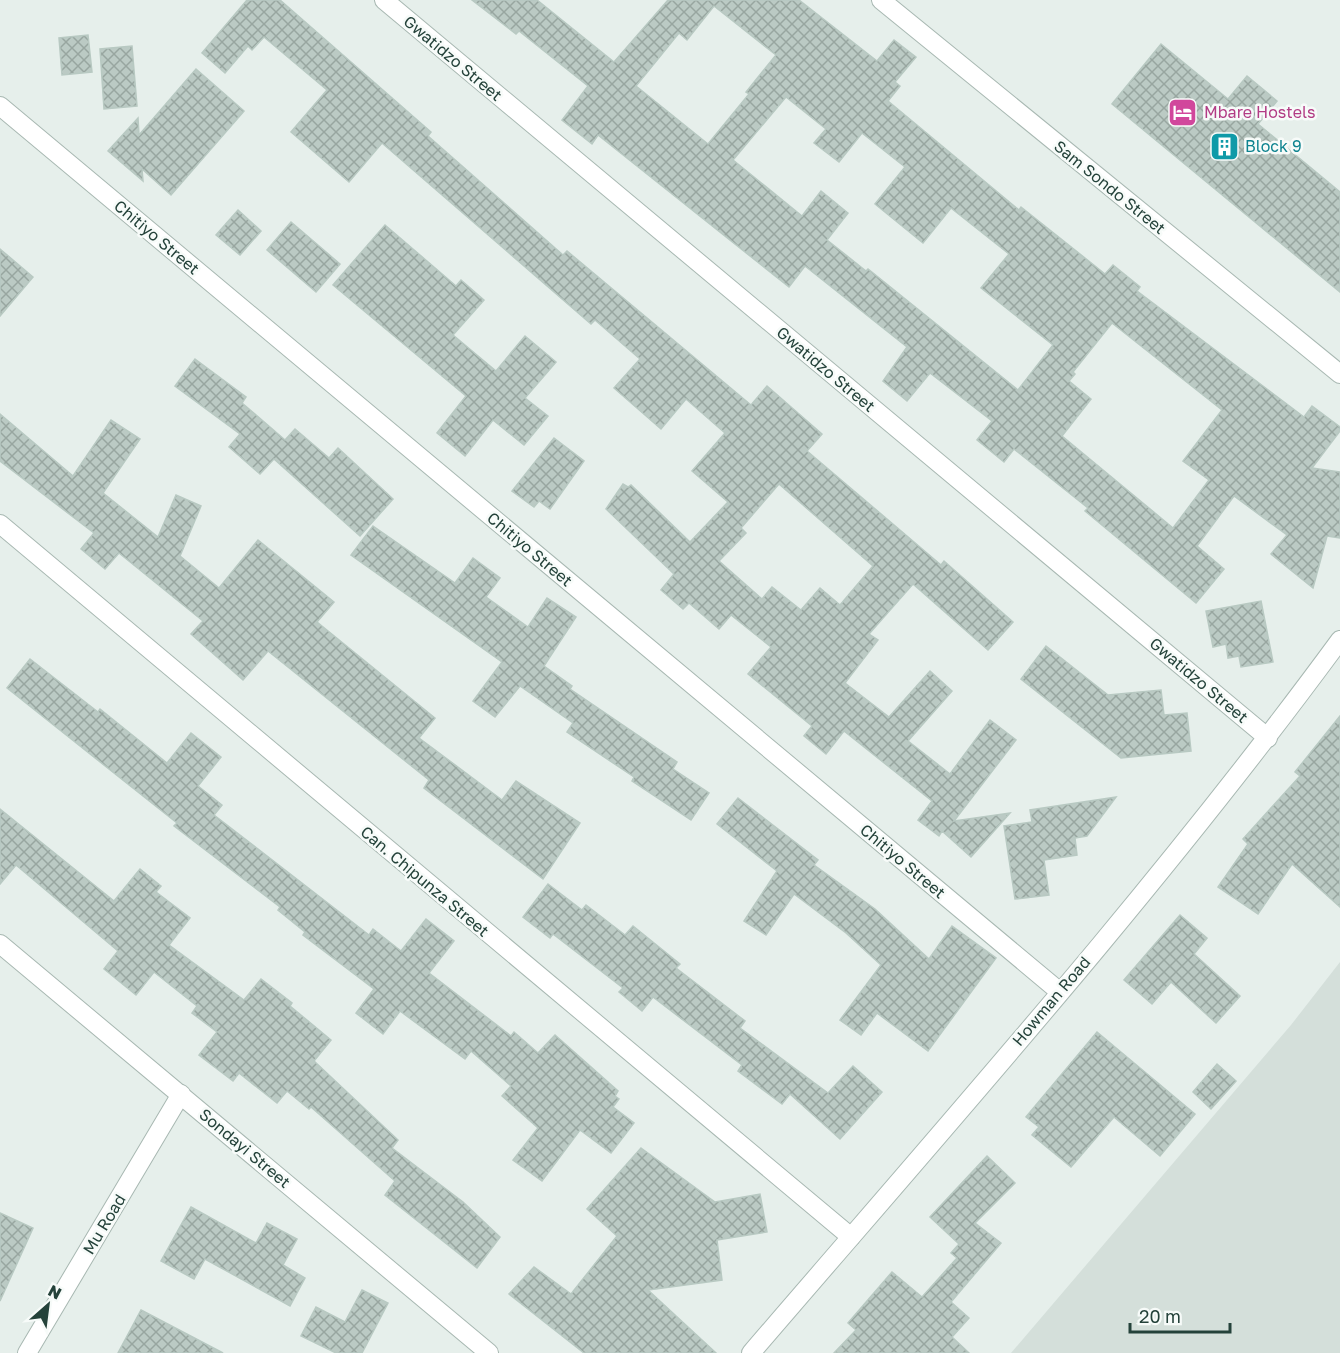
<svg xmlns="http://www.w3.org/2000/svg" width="1340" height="1353" font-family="'Golos Text',sans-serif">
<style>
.built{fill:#d4dfda}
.building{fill:url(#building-cross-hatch);stroke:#b8c9c2;stroke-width:1.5;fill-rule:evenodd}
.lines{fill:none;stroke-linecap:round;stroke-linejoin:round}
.minor-casing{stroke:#a8b8b2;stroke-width:20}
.minor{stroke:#fff;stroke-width:18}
.labels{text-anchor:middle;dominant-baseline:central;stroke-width:5;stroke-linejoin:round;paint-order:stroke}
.street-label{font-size:16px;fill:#24423a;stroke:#f7fbf9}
.hotel-label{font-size:16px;fill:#b23c85;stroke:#f7fbf9;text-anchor:start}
.culture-label{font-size:16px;fill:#0d838f;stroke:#f7fbf9;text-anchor:start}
</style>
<defs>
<pattern id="building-cross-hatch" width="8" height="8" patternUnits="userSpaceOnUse" patternTransform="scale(1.5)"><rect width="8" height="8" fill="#bbcac4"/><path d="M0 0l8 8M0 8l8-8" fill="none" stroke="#98a6a0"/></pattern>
</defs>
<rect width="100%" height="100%" fill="#e6efeb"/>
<polygon class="built" points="1340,962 1340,1353 1011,1353 1291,1025"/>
<g class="building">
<path d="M247,0h33l151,132 -3,4 135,119 4,-4 184,154 16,-19 55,48 -15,17 134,114 3,-4 69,61 -25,28 -75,-66 -44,50 9,6 -33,43 44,34 41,-46 22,20 -44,50 42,33 40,-54 26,20 -62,81 56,-8 -39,44 -29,-26 -3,5 -21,-16 14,-19 -88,-70 -18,23 -22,-18 8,-10 -64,-52 23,-27 -40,-32 -12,14 -30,-26 -6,6 -22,-19 13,-16 -68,-65 17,-25 5,3 3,-2 59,57 38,-40 -36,-31 33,-38 -39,-34 -25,30 -47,-41 26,-29 -45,-39 -4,4 -209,-181 -33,39 -58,-50 36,-42 -63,-53 -12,13 -4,-4 -23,27 -23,-20zM779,484l94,82 -33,39 -20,-17 -19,22 -29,-23 -10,12 -43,-38 27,-28 -5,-5z"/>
<path d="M472,0h65l77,62 54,-62h131l78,61 17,-21 22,17 -21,25 5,4 -12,15 131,109 2,-3 84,67 8,-9 27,22 -3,4 167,126 8,-11 28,21v4l-28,37 28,4v66l-13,-2 -14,52 -42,-34 16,-19 -53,-39 -37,50 27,23 -28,34 -111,-92 3,-3 -74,-59 -10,13 -27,-22 15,-19 -62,-48 -23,28 -24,-20 24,-34 -102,-81 -16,21 -191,-152 -6,9 -30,-24 26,-34 -69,-55 -3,3zM714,6l62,49 -30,37 3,2 -41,50 -72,-58 43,-53 8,7zM786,97l40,32 -12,14 25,19 23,-29 43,34 -30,37 48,39 28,-35 58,46 -28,34 72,57 -35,45 -150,-121 -2,2 -39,-31 21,-27 -27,-22 -19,25 -69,-56zM1112,323l110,87 -39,51 26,19 -36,48 -111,-92 29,-37 -22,-18 6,-7 -2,-2z"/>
<polygon points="88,35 92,72 62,75 59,38"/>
<polygon points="1161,44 1228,99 1247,76 1277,101 1258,124 1340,192 1340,292 1112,104"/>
<polygon points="132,46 137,106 104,109 100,49"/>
<polygon points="196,69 244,111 171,195 142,169 143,181 108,151 138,118 139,135"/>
<polygon points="238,210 261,231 240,255 216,235"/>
<polygon points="291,222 340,264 316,292 267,250"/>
<polygon points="385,225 456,286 461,280 484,300 453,335 496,371 525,336 556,362 525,398 548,416 524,445 493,420 465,456 437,433 466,396 333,285"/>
<polygon points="0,249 33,277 0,316"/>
<polygon points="195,359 246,397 242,403 285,440 295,429 329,458 338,448 393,499 360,536 274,459 260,474 229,447 240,434 175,386"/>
<polygon points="0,414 73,476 111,420 140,439 103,493 158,537 176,495 201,506 180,556 219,588 258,540 334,602 317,622 435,718 419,738 502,800 516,781 580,823 543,879 424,788 429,780 268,651 243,680 191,634 203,621 119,553 105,569 81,549 94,533 0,461"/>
<polygon points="554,438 584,461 550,509 539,501 534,507 512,491"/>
<polygon points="373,526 455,583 473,558 500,578 486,597 528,627 547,598 576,617 544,666 572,686 570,689 677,762 673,769 709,793 691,820 632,781 634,777 567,732 573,723 520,686 495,717 473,701 502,662 351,555"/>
<polygon points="1261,601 1273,662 1241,667 1239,656 1228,658 1226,644 1213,647 1206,611"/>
<polygon points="1046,646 1108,695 1161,690 1164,715 1187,713 1191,751 1121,758 1021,679"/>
<polygon points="30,659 98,712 100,709 167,763 191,733 221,757 198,786 222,805 214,815 369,935 373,929 401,951 426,919 454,941 429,973 511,1036 514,1032 538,1053 555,1035 618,1091 615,1096 619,1099 613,1107 634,1123 611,1153 580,1130 542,1181 513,1160 538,1128 502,1096 511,1086 471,1051 465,1059 400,1011 383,1034 356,1013 374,989 303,935 305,932 278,910 280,907 174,826 177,823 7,688"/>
<polygon points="1340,716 1340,907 1292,864 1258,914 1218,887 1248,844 1243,839 1300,776 1295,772"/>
<polygon points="1116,797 1087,836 1075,838 1077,855 1044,860 1049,895 1015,899 1004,826 1032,822 1030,810"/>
<polygon points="738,798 818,860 814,865 875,909 929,959 952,926 996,958 928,1051 877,1013 861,1035 840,1020 881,965 846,933 794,894 766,935 744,921 777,871 717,824"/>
<polygon points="0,809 114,901 140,869 161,886 156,892 190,918 169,945 244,1000 261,979 292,1003 290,1006 331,1040 314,1061 398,1140 392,1148 463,1202 500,1237 477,1268 385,1195 395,1181 311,1107 309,1109 287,1091 277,1103 239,1073 233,1081 199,1055 217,1032 192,1013 197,1006 154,972 136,995 104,969 118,951 16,865 0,884"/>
<polygon points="548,884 582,910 586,905 625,935 633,926 680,964 676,968 745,1021 740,1028 828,1093 853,1066 882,1092 840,1139 790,1094 782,1104 738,1071 742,1065 653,997 642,1011 619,992 623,988 553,934 550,938 523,917"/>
<polygon points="1180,915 1207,938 1194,954 1240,996 1216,1023 1171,982 1152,1004 1124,980"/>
<polygon points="1097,1032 1195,1114 1160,1156 1114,1117 1071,1167 1032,1135 1039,1127 1026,1117"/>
<polygon points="1217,1064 1236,1081 1211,1109 1193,1092"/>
<polygon points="641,1148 715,1202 760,1194 767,1232 717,1240 722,1280 648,1290 716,1353 584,1353 509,1294 534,1267 571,1294 617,1236 587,1209"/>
<polygon points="987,1156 1015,1183 975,1223 1001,1243 951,1302 969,1318 952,1337 969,1353 834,1353 856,1330 848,1323 892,1272 922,1297 957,1258 951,1253 959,1244 930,1217"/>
<polygon points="191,1207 256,1243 267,1223 297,1239 283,1265 305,1278 290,1306 205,1259 194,1279 161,1261"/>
<polygon points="0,1213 33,1228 0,1301"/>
<polygon points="362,1290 388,1303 362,1353 336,1353 301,1336 316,1307 345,1322"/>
<polygon points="141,1310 223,1353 118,1353"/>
</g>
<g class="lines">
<defs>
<g id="minor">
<polyline points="384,0 1268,738"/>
<polyline points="881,0 1340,374"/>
<polyline points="0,106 1060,992"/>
<polyline points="0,524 851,1237"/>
<polyline points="0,944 489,1353"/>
<polyline points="27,1353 181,1094"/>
<path d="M751,1353c201,-234 407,-465 589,-713"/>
</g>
</defs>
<use href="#minor" class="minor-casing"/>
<use href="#minor" class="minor"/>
</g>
<defs>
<symbol id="hotel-square" viewBox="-11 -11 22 22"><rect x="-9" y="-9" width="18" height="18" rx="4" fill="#d1479c" stroke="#f7fbf9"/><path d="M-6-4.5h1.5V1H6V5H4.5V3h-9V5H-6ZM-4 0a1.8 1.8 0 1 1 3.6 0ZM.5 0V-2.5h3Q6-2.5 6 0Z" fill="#fff"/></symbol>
<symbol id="building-square" viewBox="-11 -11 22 22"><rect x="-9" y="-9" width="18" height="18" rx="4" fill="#0f9aa8" stroke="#f7fbf9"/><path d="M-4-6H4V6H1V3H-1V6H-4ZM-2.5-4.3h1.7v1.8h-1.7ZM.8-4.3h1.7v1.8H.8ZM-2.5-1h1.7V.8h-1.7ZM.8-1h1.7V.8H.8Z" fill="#fff"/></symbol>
</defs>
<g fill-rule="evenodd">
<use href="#hotel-square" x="1166" y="96" width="33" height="33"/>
<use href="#building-square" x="1208" y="130" width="33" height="33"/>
</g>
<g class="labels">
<g class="street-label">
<text transform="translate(453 58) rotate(40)">Gwatidzo Street</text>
<text transform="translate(1110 187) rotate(39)">Sam Sondo Street</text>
<text transform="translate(157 237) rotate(40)">Chitiyo Street</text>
<text transform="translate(826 369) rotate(40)">Gwatidzo Street</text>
<text transform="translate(530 549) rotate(40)">Chitiyo Street</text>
<text transform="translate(1199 680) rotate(40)">Gwatidzo Street</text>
<text transform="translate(903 861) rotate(40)">Chitiyo Street</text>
<text transform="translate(425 881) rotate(40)">Can. Chipunza Street</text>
<text transform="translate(1051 1001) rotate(-50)">Howman Road</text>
<text transform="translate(245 1148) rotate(40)">Sondayi Street</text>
<text transform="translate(104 1224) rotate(-59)">Mu Road</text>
</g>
<g class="hotel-label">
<text x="1204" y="112">Mbare Hostels</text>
</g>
<g class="culture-label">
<text x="1245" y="146">Block 9</text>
</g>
</g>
<g transform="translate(48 1305) rotate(28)" stroke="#f7fbf9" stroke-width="4.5" paint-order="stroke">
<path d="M0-4.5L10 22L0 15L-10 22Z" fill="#24423a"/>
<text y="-9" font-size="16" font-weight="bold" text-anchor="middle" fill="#24423a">N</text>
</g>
<path d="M1130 1323v9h100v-9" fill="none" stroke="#24423a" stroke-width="3"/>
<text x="1139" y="1323" font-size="18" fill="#24423a" stroke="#f7fbf9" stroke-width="4.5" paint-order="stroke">20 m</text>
</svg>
